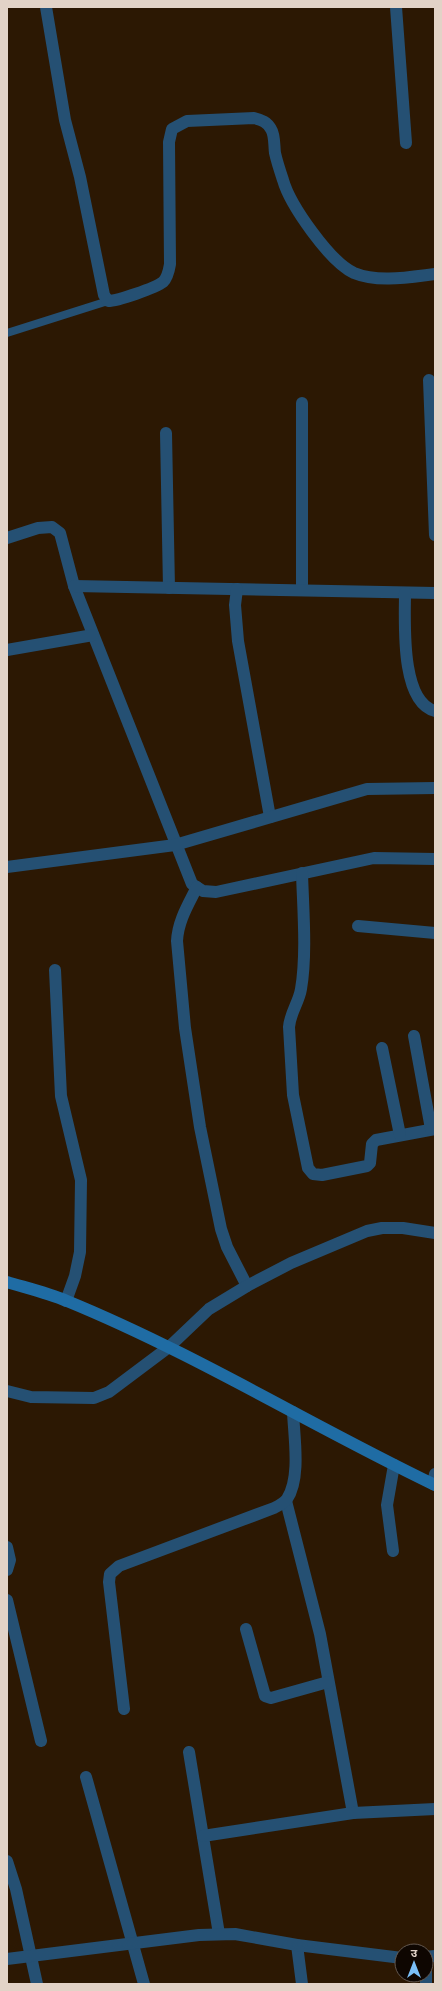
<svg xmlns="http://www.w3.org/2000/svg" width="442" height="1991" font-family="'Titillium Web','Noto Sans Devanagari',sans-serif">
<style>
.lines{fill:none;stroke-linecap:round;stroke-linejoin:round}
.lane{stroke:#255073;stroke-width:8}
.street{stroke:#255073;stroke-width:12}
.secondary{stroke:#1f6ca4;stroke-width:12}
</style>
<rect width="100%" height="100%" fill="#2c1803"/>
<g class="lines">
<polyline class="lane" points="7,333 108,301"/>
<g class="street">
<path d="M46,7l19,113 15,57 24,118 4,6c10,0 47,-13 55,-19 5,-5 6,-12 7,-18l-1,-122 3,-13 15,-8 67,-3c8,2 13,4 17,11 4,6 3,17 4,24 2,9 5,18 8,27 7,25 47,82 71,93 24,10 56,4 81,1"/>
<polyline points="396,7 406,143"/>
<polyline points="429,380 435,535"/>
<polyline points="302,403 302,590"/>
<polyline points="166,433 169,588"/>
<polyline points="7,538 38,528 52,527 60,533 74,586 192,884 203,891 216,892 374,858 435,859"/>
<polyline points="74,586 435,593"/>
<polyline points="237,589 235,605 238,641 270,817"/>
<path d="M405,593c0,28 -5,109 30,118"/>
<polyline points="7,650 93,635"/>
<polyline points="7,867 175,845 367,789 435,788"/>
<path d="M302,873c1,35 5,81 -1,116 -2,13 -11,24 -12,38l4,68 15,73 5,6 9,1 45,-9 3,-3 2,-19 4,-4 59,-11"/>
<path d="M197,887c-9,18 -19,34 -20,54l8,87 15,99 21,102 6,18 20,39"/>
<polyline points="358,926 435,933"/>
<polyline points="55,970 61,1096 81,1180 80,1252 75,1276 66,1301"/>
<polyline points="414,1036 431,1129"/>
<polyline points="382,1048 400,1135"/>
<polyline points="7,1391 31,1397 94,1398 109,1392 169,1347 209,1309 247,1286 291,1263 367,1231 382,1228 403,1228 435,1233"/>
<polyline points="433,1484 435,1474"/>
<polyline points="286,1501 320,1634 353,1813"/>
<polyline points="7,1547 10,1560 7,1570"/>
<polyline points="393,1551 387,1505 394,1465"/>
<polyline points="7,1600 41,1741"/>
<polyline points="246,1629 265,1696 271,1698 328,1682"/>
<path d="M124,1709l-15,-127 1,-8 9,-8 155,-58c4,-2 10,-5 13,-9 14,-21 7,-62 6,-87"/>
<polyline points="189,1752 219,1934"/>
<polyline points="86,1777 144,1984"/>
<polyline points="203,1836 353,1813 435,1809"/>
<polyline points="7,1861 16,1889 37,1984"/>
<polyline points="297,1945 302,1984"/>
<polyline points="7,1959 199,1935 235,1934 297,1945 402,1958"/>
<polyline points="426,1984 426,1957 435,1956"/>
</g>
<path class="secondary" d="M7,1282c20,6 41,11 60,19 127,52 245,125 368,184"/>
</g>
<rect width="442" height="1991" fill="none" stroke="#e2d3c7" stroke-width="16"/>
<g transform="translate(414 1963)"><circle r="19" fill="#0e0601" stroke="#635850"/>
<path d="M0-3L7 15L0 10L-7 15Z" fill="#7abff8"/>
<text y="-6" font-size="11" font-weight="bold" text-anchor="middle" fill="#e2d3c7">उ</text>
</g>
</svg>
